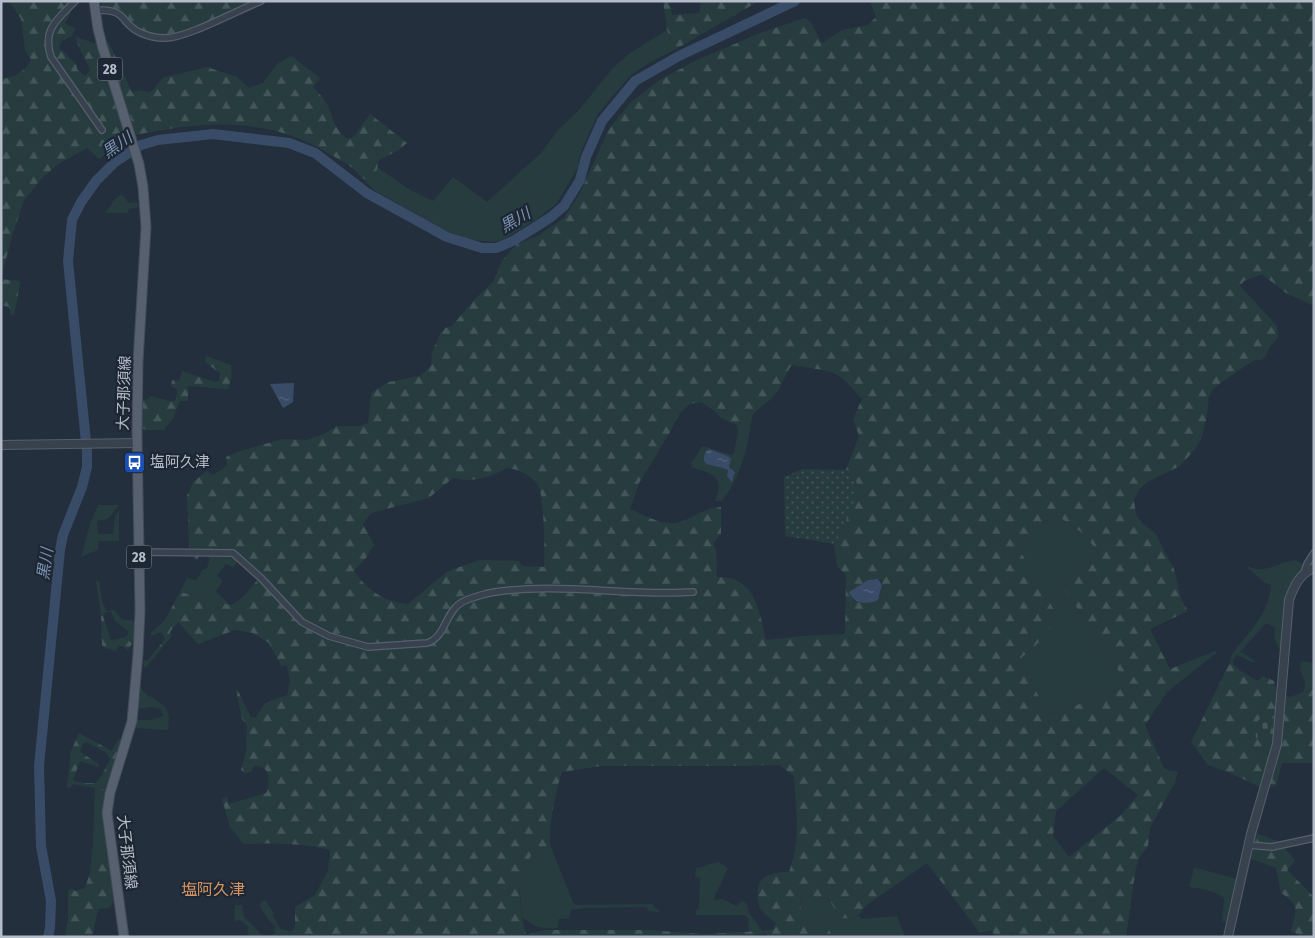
<svg xmlns="http://www.w3.org/2000/svg" width="1315" height="938" font-family="'Fira Sans Condensed','Noto Sans JP',sans-serif">
<style>
.grass{fill:#263c3f;fill-rule:evenodd}
.forest{fill:url(#forest-firs);fill-rule:evenodd}
.cemetery{fill:url(#cemetery-stones)}
.park{fill:url(#park-dots)}
.water{fill:url(#water-ripples)}
.lines{fill:none;stroke-linecap:round;stroke-linejoin:round}
.river{stroke:#394c67;stroke-width:10}
.minor-casing{stroke:#565f6c;stroke-width:8}
.tertiary-casing{stroke:#565f6c;stroke-width:10}
.primary-casing{stroke:#414a57;stroke-width:11}
.minor{stroke:#38414e;stroke-width:5.5}
.tertiary{stroke:#38414e;stroke-width:8}
.primary{stroke:#56606e;stroke-width:9}
.labels{text-anchor:middle;dominant-baseline:central;stroke-width:4.5;stroke-linejoin:round;paint-order:stroke}
.shield{fill:#1d2633;stroke:#878f9c;stroke-width:1}
.shield-label{font-size:14px;font-weight:bold;fill:#b4bcc9}
.street-label{font-size:15px;fill:#b4bcc9;stroke:#1d2633}
.poi-label{font-size:15px;fill:#b4bcc9;stroke:#1d2633;text-anchor:start}
.water-label{font-size:16px;font-style:italic;fill:#7c92b1;stroke:#1d2633}
.neighbourhood-label{font-size:16px;fill:#d59563;stroke:#1d2633}
</style>
<defs>
<pattern id="forest-firs" width="22" height="20" patternUnits="userSpaceOnUse" patternTransform="scale(1.25)"><rect width="22" height="20" fill="#263c3f"/><path d="M5 1l3.5 6h-7zM16 11l3.5 6h-7z" fill="#435659"/></pattern>
<pattern id="cemetery-stones" width="16" height="16" patternUnits="userSpaceOnUse" patternTransform="scale(1.25)"><rect width="16" height="16" fill="#263c3f"/><path d="M2 7V4a2 2 0 0 1 4 0v3zM10 15v-3a2 2 0 0 1 4 0v3z" fill="#435659"/></pattern>
<pattern id="park-dots" width="8" height="8" patternUnits="userSpaceOnUse" patternTransform="scale(1.25)"><rect width="8" height="8" fill="#263c3f"/><path d="M2 2h.1M6 6h.1" fill="none" stroke="#435659" stroke-width="1.8" stroke-linecap="round"/></pattern>
<pattern id="water-ripples" width="26" height="14" patternUnits="userSpaceOnUse" patternTransform="scale(1.25)"><rect width="26" height="14" fill="#394c67"/><path d="M2 4q2-2 4 0t4 0M15 11q2-2 4 0t4 0" fill="none" stroke="#53647b"/></pattern>
</defs>
<rect width="100%" height="100%" fill="#242f3e"/>
<g class="grass">
<polygon points="667,30 676,49 649,63 630,76 598,114 580,154 578,167 557,203 537,219 508,237 495,242 470,240 447,231 374,190 364,180 370,181 376,174 377,167 412,191 433,201 453,177 487,202 541,153 558,130 579,110 613,68 630,53"/>
<polygon points="121,195 123,195 128,203 137,202 139,207 129,209 128,213 105,213 115,199"/>
<path d="M751,422c-3,27 -12,57 -29,79h-7c10,-26 -2,-26 -23,-34l-1,-5 4,-4 7,-12 30,9 2,-2 4,-21h4zM709,449l19,7 1,11 6,5 -2,8 -6,-6 1,-4 -12,-5z"/>
<polygon points="98,505 119,505 108,519 97,521 98,534 113,534 115,517 119,510 119,541 99,541 98,550 81,557 90,524"/>
<polygon points="1058,516 1085,535 1102,558 1071,576 1065,589 1089,627 1109,654 1127,687 1049,715 1019,660 1043,639 1019,549 1044,522"/>
<polygon points="203,554 232,556 238,561 233,567 226,564 217,575 223,581 216,591 230,605 180,592 187,578 197,580 202,570 207,568 210,559"/>
<path d="M1296,560l8,5 -12,21 -10,64 -3,-1 -5,-11 1,-10 -9,-5 -26,29 8,4 8,6 -2,1 -17,-8 -4,5v6l-3,-4 2,-8c17,-22 37,-40 39,-69l-6,-2 -18,-16 1,-1c17,9 30,-4 48,-6z"/>
<path d="M96,581h3l3,21 5,9 8,-1c5,9 8,11 18,10 3,8 4,17 -1,24l-6,-7 3,-5 -14,-11 -4,-9h-5l-3,4h-2z"/>
<path d="M1301,661l13,2v27l-11,2c7,-12 -7,-19 -2,-31z"/>
<polygon points="140,687 147,695 154,698 166,708 169,716 168,730 135,728 137,720 150,720 164,716 160,709 151,707 138,709"/>
<path d="M95,788l4,3 7,-1c-7,27 -1,39 4,66l-20,17 3,-31z"/>
<path d="M550,845l23,57 3,3 76,-1 8,8 -12,-1 -1,-4 -62,1 -14,2 -2,8 -10,1 -1,9c-16,1 -23,0 -36,-11l-3,-33 13,-31z"/>
<path d="M719,862l9,6 -15,32 10,-1 13,7 6,-5 5,3 1,7 14,20 -13,1 -1,-14 -4,-3h-48v-5l3,-2 1,-30 -5,-1 1,-9c9,-1 14,-5 23,-6z"/>
<path d="M1194,868h3l40,11 -9,42 -3,1 -3,-1 2,-23c-10,-8 -22,-9 -35,-11z"/>
<polygon points="800,891 818,898 829,899 853,919 860,915 861,919 897,916 905,937 832,937 828,927 803,924 801,913"/>
<polygon points="265,900 274,913 273,916 280,928 291,932 287,937 280,935 269,937 276,932 274,930 276,927 268,919 259,905"/>
<polygon points="235,905 242,905 244,917 264,937 250,937 247,931 249,927 240,920 234,921"/>
</g>
<g class="forest">
<path d="M9,1h62v11l-6,12 10,4 -3,8 -10,5 -3,7 18,17v4l8,7 5,-6 -12,-25 -2,-8 18,6h5l28,97 -13,7 -15,12 -12,-11 -27,15 -17,14 -19,23 -12,36 -11,43 18,2 1,3 -6,31h-3l-2,-8 -8,-2v-226c12,-1 25,-8 30,-19l-6,-11 -4,-30z"/>
<polygon points="100,1 258,1 175,36 156,36 134,27 121,13 103,8"/>
<polygon points="663,1 669,1 672,15 699,13 701,4 700,1 759,1 676,49 667,30"/>
<path d="M870,1h49l2,2 4,-2h389v305l-28,-13 -24,-19 -18,7 -4,5 37,40 1,11 -9,11 -3,8 -5,4h-6l-10,6 -31,22 -5,8 -2,19 -5,22 -6,11 -16,18 -33,16 -8,8 -5,10 2,15 7,9 12,9 19,36 7,30 7,12 -38,18 20,40 45,-18 1,2 -49,39 -22,33 19,43 6,3 8,1 -3,10 -25,46 -2,18 -9,12 -3,9 -10,70h-111l-1,-3 -9,3h-9l-5,-7 -11,3 -53,-70 -63,44c-7,13 -10,12 -24,11l-11,-19 -11,-1 -18,-6 1,21 2,11 25,3 4,10h-66v-3l-11,1v2h-468l8,-10v-20l20,-12 13,-24 2,-21c-29,-7 -56,-7 -86,-6l-14,-17 -8,-28 5,-2 2,7 37,-11c4,-6 4,-23 -4,-26 -1,-1 -7,-1 -8,-1l-3,6 -6,1 -4,-3 5,-19 1,-25 -5,-7 -6,-28 1,-2 14,28h5l9,-14 22,-8 3,-14 -3,-15h-6l-12,-23 -16,-10 -18,-3 -37,14 -20,-22 -8,10 1,5 -25,30h-2l-1,-6 5,-1 17,-21 -4,-7 -10,4v-3l14,-13 15,-28 50,13c11,-4 21,-16 27,-25l-25,-24 -32,-2 -3,6 -4,-3 -4,-10 -2,-52 7,-14 13,-10 6,4 14,-9 -1,-9 14,-6 43,-12 23,1 18,-6 13,-8h22l9,-3 3,-30 18,-11 31,-6 11,-10 1,-13 8,-19 5,-6 7,-2 23,-27 18,-17 8,-19 8,-11 9,-8 21,-9 25,-17 17,-27 28,-62 21,-26 28,-22 37,-20 65,-28 45,-15 6,5 11,20 20,-13 26,-5 8,-8zM792,365c14,3 40,4 50,13 7,6 13,14 20,21l-9,20 6,17 -16,41 -15,64 6,4 3,21 9,9 -1,59 -42,2 -37,4c-7,-30 -11,-64 -49,-63l-1,-27 -3,-7 8,-9v-27c-16,0 -27,11 -41,15 -16,5 -36,-7 -50,-13l9,-26 31,-51 10,-19 10,-9 11,-2 15,10 5,6 16,7 1,7h4l9,-10 2,-8c6,-7 15,-11 21,-18 9,-10 10,-22 18,-31zM508,468c13,2 22,7 30,17 6,8 7,69 6,82l-22,-1 -3,-5 -39,-1 -32,11 -40,33c-23,-2 -41,-14 -54,-33l12,-13 8,-13 -11,-21 8,-11 58,-15 24,-20c23,5 35,-1 55,-10zM1058,516l27,19 17,23 -31,18 -6,13 24,38 20,27 18,33 -78,28 -30,-55 24,-21 15,-22 -39,-68 25,-27zM878,579l3,1 1,5 -2,11 -13,7 -13,-3 -5,-8 19,-12zM779,765l15,11c2,33 7,65 -5,96 -15,0 -33,3 -31,22 0,3 0,9 1,12 3,7 12,12 17,17l-3,6 -11,2 -60,3 -53,-4h-105l-18,5 -5,-22 -2,-29 13,-31 18,-8c-1,-25 5,-49 12,-73l39,-6h137zM1104,768l34,27 -18,21 -51,41 -16,-21 3,-25z"/>
<path d="M106,42l3,1 23,49 9,-2 7,2 5,-2 9,-12 45,-11 30,10 12,11 14,-5 14,-19 14,-8 29,22 -7,9c6,6 11,12 15,19 6,14 7,26 21,33l6,-4 15,-21 37,29 -8,7 -20,10 -3,14 -6,7c-8,-1 -10,-6 -15,-11 -11,-9 -24,-15 -36,-22 -58,-32 -121,-26 -183,-13z"/>
<polygon points="206,356 231,365 232,376 228,389 188,386 188,401 180,401 173,418 164,430 146,430 142,428 143,400 149,399 150,396 170,401 175,401 178,390 171,386 172,380 179,381 182,371 215,382 219,381 220,373 205,362"/>
<polygon points="101,616 103,616 111,640 126,637 132,644 128,650 123,646 118,646 116,651 105,648 102,645"/>
<polygon points="1230,662 1242,672 1258,681 1263,676 1274,681 1277,695 1290,697 1307,691 1314,690 1314,763 1282,763 1276,786 1260,787 1228,772 1208,765 1191,742"/>
<path d="M79,733l33,18 5,-10 7,-5 -18,54 -7,1 -4,-3 -22,-4 -3,4 -3,-1 4,-36zM86,742l21,11 3,6 -8,16 -6,8h-13l-10,-3 7,-19 18,6 1,-3 -19,-12 3,-8z"/>
<path d="M1255,833l25,9 15,19 -8,9 27,27v33l-4,7h-6l-13,-6c5,-21 10,-25 -10,-38l-5,-25 -27,-10z"/>
<polygon points="110,856 115,900 109,908 98,909 92,937 65,937 68,920 68,890 73,889 75,891 85,888 90,873 102,857"/>
</g>
<path class="cemetery" d="M1274,716c-1,10 -4,15 -5,23l-13,-1 -1,-13 6,-8z"/>
<polygon class="park" points="802,469 848,470 857,483 853,506 835,544 785,536 784,477"/>
<g class="water">
<polygon points="294,383 293,402 283,408 270,384"/>
<path d="M709,449l19,7 3,3 -2,8 6,5 -3,10 -5,-6 1,-6c-8,-4 -18,-4 -23,-7 -2,-5 -1,-11 4,-14z"/>
<path d="M878,579l4,6 -4,15c-10,5 -25,4 -29,-8l19,-12z"/>
</g>
<g class="lines">
<polyline class="river" points="48,937 50,928 51,901 41,846 39,766 60,550 63,535 82,487 87,467 87,452 68,261 72,220 81,202 96,181 115,162 141,145 158,140 213,134 289,143 315,153 367,193 447,237 482,248 496,248 513,241 534,228 551,217 564,206 580,180 586,157 602,121 635,81 679,56 795,1"/>
<defs>
<g id="minor">
<path d="M75,1c-18,19 -33,28 -24,56l51,73"/>
<path d="M95,10c35,-1 23,13 46,23 7,3 15,5 23,5 21,1 74,-28 97,-37"/>
<path d="M139,552l94,1 28,25 41,44 27,14 39,11 59,-4c17,-6 17,-23 28,-35 4,-5 13,-9 20,-11 16,-6 35,-7 53,-8 55,-3 110,7 165,3"/>
<polyline points="1304,573 1307,564 1314,553"/>
<polyline points="1249,845 1272,847 1314,838"/>
</g>
<g id="tertiary">
<polyline points="1,445 137,443"/>
<path d="M1228,937l23,-103 26,-90 12,-144c5,-14 11,-27 25,-32"/>
</g>
<polyline id="primary" points="94,1 98,29 102,45 139,164 143,187 146,227 138,362 137,433 140,611 138,654 132,721 110,793 107,813 124,937"/>
</defs>
<use href="#minor" class="minor-casing"/>
<use href="#tertiary" class="tertiary-casing"/>
<use href="#primary" class="primary-casing"/>
<use href="#minor" class="minor"/>
<use href="#tertiary" class="tertiary"/>
<use href="#primary" class="primary"/>
</g>
<defs>
<symbol id="bus-square" viewBox="-11 -11 22 22"><rect x="-9" y="-9" width="18" height="18" rx="4" fill="#1a4fb4" stroke="#1d2633"/><path d="M-5-6H5V4H4V6H2V4H-2V6H-4V4H-5ZM-3.5-4V0h7V-4ZM-3.5 1.2v1.5H-2V1.2ZM2 1.2v1.5H3.5V1.2Z" fill="#fff"/></symbol>
</defs>
<g fill-rule="evenodd">
<use href="#bus-square" x="122" y="450" width="25" height="25"/>
</g>
<g class="labels">
<g class="shield">
<rect x="97.5" y="57.5" width="25" height="23" rx="4"/>
<rect x="126.5" y="545.5" width="25" height="23" rx="4"/>
</g>
<g class="shield-label">
<text x="110" y="69">28</text>
<text x="139" y="557">28</text>
</g>
<g class="street-label">
<text transform="translate(124 393) rotate(-88)">大子那須線</text>
<text transform="translate(127 852) rotate(83)">大子那須線</text>
</g>
<g class="poi-label">
<text x="150" y="462">塩阿久津</text>
</g>
<g class="water-label">
<text transform="translate(117 145) rotate(-35)">黒川</text>
<text transform="translate(515 220) rotate(-30)">黒川</text>
<text transform="translate(45 564) rotate(-82)">黒川</text>
</g>
<g class="neighbourhood-label">
<text x="213" y="889">塩阿久津</text>
</g>
</g>
<rect width="1315" height="938" fill="none" stroke="#b4bcc9" stroke-width="5"/>
</svg>
